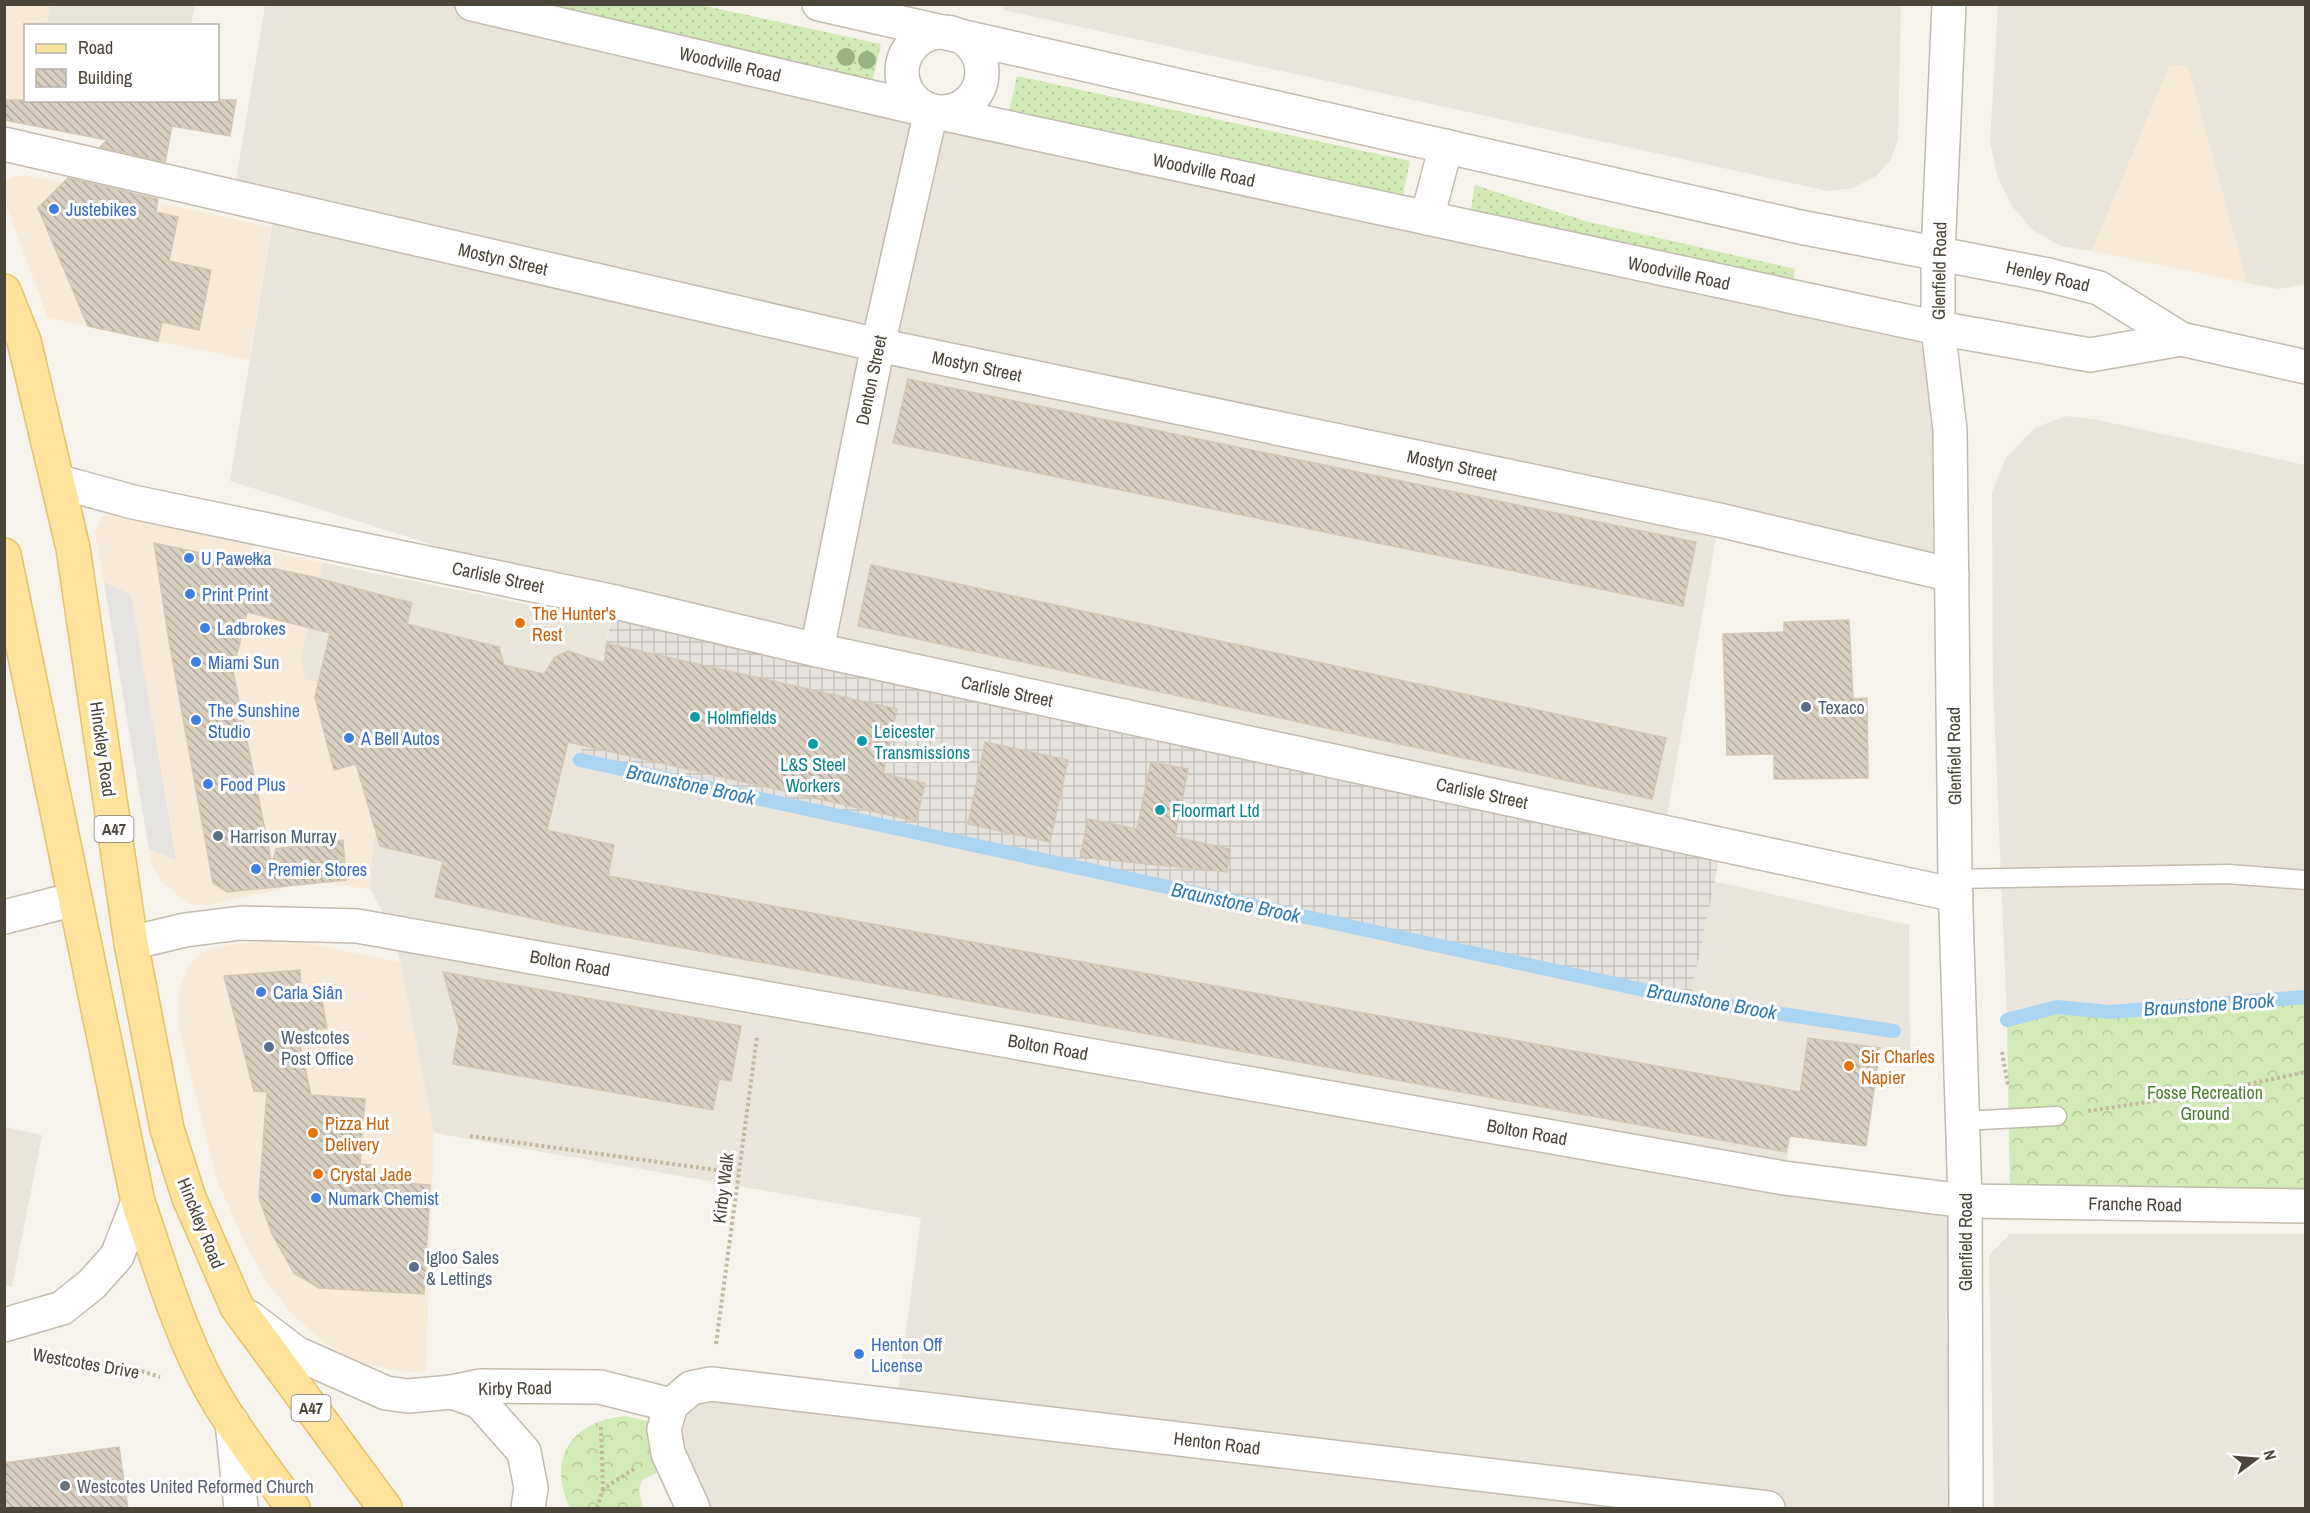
<svg xmlns="http://www.w3.org/2000/svg" width="2310" height="1513" font-family="'Archivo Narrow',sans-serif">
<style>
.residential{fill:#eae5da}
.commercial{fill:#f7ead8}
.industrial{fill:url(#industrial-grid)}
.grass{fill:url(#grass-dots)}
.forest{fill:url(#forest-crowns)}
.parking{fill:#e5e3e0}
.lines{fill:none;stroke-linecap:round;stroke-linejoin:round}
.stream{stroke:#a9d4f2;stroke-width:14}
.building{fill:url(#building-back-hatch);stroke:#d3c7b4;stroke-width:1.5}
.service-casing{stroke:#c2bbae;stroke-width:21}
.minor-casing{stroke:#c2bbae;stroke-width:36}
.tertiary-casing{stroke:#c2bbae;stroke-width:36}
.primary-casing{stroke:#e6c16a;stroke-width:36}
.path{stroke:#c4b79f;stroke-width:4;stroke-dasharray:3 3;stroke-linecap:butt}
.service{stroke:#fff;stroke-width:18}
.minor{stroke:#fff;stroke-width:33}
.tertiary{stroke:#fff;stroke-width:33}
.primary{stroke:#ffe39c;stroke-width:33}
.tree{fill:#97b381}
.shop-dot{fill:#3f7fe0;stroke:#fff;stroke-width:2}
.food-dot{fill:#e8710a;stroke:#fff;stroke-width:2}
.service-dot{fill:#5c6f8a;stroke:#fff;stroke-width:2}
.culture-dot{fill:#0f9aa8;stroke:#fff;stroke-width:2}
.worship-dot{fill:#6b7280;stroke:#fff;stroke-width:2}
.labels{text-anchor:middle;dominant-baseline:central;stroke-width:6;stroke-linejoin:round;paint-order:stroke}
.shield{fill:#fff;stroke:#817c74;stroke-width:1.5}
.shield-label{font-size:16px;font-weight:bold;fill:#4b4439}
.street-label{font-size:18px;fill:#4b4439;stroke:#fff}
.shop-label{font-size:18px;fill:#366cbe;stroke:#fff;text-anchor:start}
.food-label{font-size:18px;fill:#c56008;stroke:#fff;text-anchor:start}
.service-label{font-size:18px;fill:#4e5e75;stroke:#fff;text-anchor:start}
.culture-label{font-size:18px;fill:#0d838f;stroke:#fff;text-anchor:start}
.park-label{font-size:18px;fill:#4a7f2a;stroke:#fff}
.worship-label{font-size:18px;fill:#5b616d;stroke:#fff;text-anchor:start}
.water-label{font-size:20px;font-style:italic;fill:#2e7ab2;stroke:#fff}
</style>
<defs>
<pattern id="industrial-grid" width="8" height="8" patternUnits="userSpaceOnUse" patternTransform="scale(1.5)"><rect width="8" height="8" fill="#e6e2dd"/><path d="M0 4h8M4 0v8" fill="none" stroke="#c7c3be"/></pattern>
<pattern id="grass-dots" width="8" height="8" patternUnits="userSpaceOnUse" patternTransform="scale(1.5)"><rect width="8" height="8" fill="#d2eab5"/><path d="M2 2h.1M6 6h.1" fill="none" stroke="#b6ca9c" stroke-width="1.8" stroke-linecap="round"/></pattern>
<pattern id="forest-crowns" width="20" height="18" patternUnits="userSpaceOnUse" patternTransform="scale(1.5)"><rect width="20" height="18" fill="#d2eab5"/><path d="M2 6a3 3 0 1 1 6 0M12 15a3 3 0 1 1 6 0" fill="none" stroke="#b6ca9c"/></pattern>
<pattern id="building-back-hatch" width="6" height="6" patternUnits="userSpaceOnUse" patternTransform="scale(1.5)"><rect width="6" height="6" fill="#d8cfc1"/><path d="M-1 5l2 2M0 0l6 6M5-1l2 2" fill="none" stroke="#b1aa9e"/></pattern>
</defs>
<rect width="100%" height="100%" fill="#f6f3ec"/>
<g class="residential">
<polygon points="472,4 1938,328 1952,575 1719,520 1664,832 615,602 230,481 275,207 233,198 265,5"/>
<polygon points="50,5 195,5 191,25 46,26"/>
<polygon points="1004,5 1901,5 1898,140 1890,161 1876,176 1853,188 1828,191 1003,10"/>
<polygon points="1998,5 2305,5 2305,284 2279,289 2247,283 2188,67 2170,65 2092,251 2060,246 2033,230 2012,206 1998,178 1990,143"/>
<polygon points="2067,416 2098,420 2305,465 2305,997 2109,1012 2057,1007 2007,1020 1993,683 1992,492 2006,458 2036,427"/>
<polygon points="323,563 610,621 581,760 1690,1000 1714,881 1909,925 1910,1053 1808,1038 1784,1178 1965,1201 1966,1508 694,1508 668,1453 691,1388 896,1406 921,1218 434,1133 394,932 370,889 373,844 386,789 305,679 302,668 301,656"/>
<polygon points="5,1127 42,1135 12,1287 4,1285"/>
<polygon points="2010,1234 2305,1234 2305,1508 1994,1508 1989,1255"/>
</g>
<g class="commercial">
<polygon points="4,5 50,5 46,25 26,26 26,100 31,101 27,125 5,122"/>
<polygon points="2170,65 2188,67 2247,283 2092,251"/>
<polygon points="15,176 30,176 271,227 249,360 48,318 5,202 4,181"/>
<polygon points="113,514 323,563 301,656 305,679 406,702 373,844 370,889 313,882 204,906 189,904 162,882 152,866 95,531 103,515"/>
<polygon points="287,939 400,962 434,1133 426,1371 406,1372 359,1363 323,1342 290,1312 267,1282 246,1245 217,1180 178,1025 179,990 188,967 203,952 232,944"/>
</g>
<polygon class="industrial" points="615,602 1722,845 1690,1000 580,760"/>
<g class="grass">
<polygon points="523,5 701,5 881,44 873,80"/>
<polygon points="1017,76 1410,161 1403,196 1009,112"/>
<polygon points="1475,185 1585,221 1795,269 1793,282 1470,214"/>
</g>
<g class="forest">
<polygon points="2305,997 2305,1203 2010,1193 2007,1020 2057,1007 2109,1012"/>
<path d="M625,1416l28,6 6,50 -17,8 -3,10 4,18h-73c-23,-51 1,-86 55,-92z"/>
</g>
<polygon class="parking" points="104,582 131,595 176,860 149,849"/>
<g class="lines">
<g class="stream">
<polyline points="580,760 1690,1000 1894,1031"/>
<polyline points="2007,1020 2057,1007 2109,1012 2306,997"/>
</g>
</g>
<g class="building">
<polygon points="4,100 236,100 230,136 172,126 165,162 100,147 107,140 4,120"/>
<polygon points="68,178 158,199 156,212 178,217 169,261 211,270 199,330 162,322 158,341 88,326 38,208"/>
<polygon points="908,379 1696,542 1683,606 893,443"/>
<polygon points="154,543 313,577 412,603 407,624 499,647 504,665 544,674 555,657 568,651 604,663 608,644 897,709 883,774 925,783 916,821 568,742 547,830 614,845 608,876 1800,1092 1808,1038 1880,1048 1866,1146 1789,1136 1786,1152 586,930 435,897 443,861 380,846 356,764 334,770 315,697 330,633 247,612 233,671 272,865 276,849 343,840 346,880 227,892 213,883 169,641"/>
<polygon points="871,565 1666,738 1652,799 858,626"/>
<polygon points="1849,620 1853,699 1867,698 1868,778 1774,779 1774,754 1727,755 1723,634 1784,632 1784,622"/>
<polygon points="985,742 1068,760 1050,842 968,824"/>
<polygon points="1151,762 1188,769 1175,837 1230,849 1227,872 1080,857 1088,819 1137,829"/>
<polygon points="300,970 301,997 321,995 327,1028 297,1032 311,1095 365,1099 360,1164 372,1165 371,1181 430,1185 424,1294 319,1288 294,1273 272,1234 259,1198 267,1092 254,1091 224,976"/>
<polygon points="443,972 741,1026 731,1081 719,1079 713,1110 453,1064 459,1028"/>
<polygon points="119,1447 128,1509 4,1509 4,1463"/>
</g>
<g class="lines">
<defs>
<g id="service">
<polyline points="1955,879 2228,874 2306,880"/>
<polyline points="1962,1121 2057,1116"/>
</g>
<g id="minor">
<circle cx="942" cy="72" r="40"/>
<polyline points="4,144 878,345 1719,520 1952,575"/>
<polyline points="60,482 133,502 615,602 817,650 1956,895"/>
<polyline points="817,650 878,345 931,111"/>
<polyline points="4,917 75,899"/>
<polyline points="131,943 185,930 241,923 357,926 1784,1178 1965,1201 2306,1206"/>
<polyline points="4,1325 62,1308 92,1284 117,1256 138,1202"/>
<polyline points="452,1392 481,1386 600,1387 671,1405"/>
<polyline points="671,1405 691,1388 711,1384 1768,1508"/>
<polyline points="671,1405 664,1429 668,1453 693,1508"/>
</g>
<g id="tertiary">
<polyline points="472,4 931,111 1938,328 2090,355 2181,339"/>
<polyline points="819,4 1800,227 2048,275 2099,288 2181,339 2306,367"/>
<polyline points="1949,4 1938,253 1938,328 1950,430 1955,879 1965,1201 1966,1508"/>
<polyline points="1427,218 1446,146"/>
<polyline points="250,1318 296,1353 386,1393 408,1396 452,1392 480,1402 524,1452 531,1488 528,1508"/>
<polyline points="232,1422 241,1508"/>
</g>
<g id="primary">
<polyline points="4,291 24,341 73,548 131,943 167,1129 189,1198 237,1307 385,1508"/>
<path d="M4,555l134,647c19,55 36,112 61,164 24,51 62,97 94,142"/>
</g>
</defs>
<use href="#service" class="service-casing"/>
<use href="#minor" class="minor-casing"/>
<use href="#tertiary" class="tertiary-casing"/>
<use href="#primary" class="primary-casing"/>
<g class="path">
<polyline points="2002,1052 2008,1085 2011,1087"/>
<polyline points="2088,1111 2201,1094 2306,1072"/>
<polyline points="470,1136 738,1173"/>
<polyline points="716,1344 757,1037"/>
<polyline points="41,1356 62,1361 122,1365 160,1377"/>
<polyline points="601,1427 603,1489"/>
<polyline points="597,1508 603,1489 634,1469"/>
</g>
<use href="#service" class="service"/>
<use href="#minor" class="minor"/>
<use href="#tertiary" class="tertiary"/>
<use href="#primary" class="primary"/>
</g>
<g class="tree">
<circle cx="846" cy="57" r="9"/>
<circle cx="867" cy="60" r="9"/>
</g>
<g class="shop-dot">
<circle cx="54" cy="209" r="6"/>
<circle cx="189" cy="558" r="6"/>
<circle cx="190" cy="594" r="6"/>
<circle cx="205" cy="628" r="6"/>
<circle cx="196" cy="662" r="6"/>
<circle cx="196" cy="720" r="6"/>
<circle cx="349" cy="738" r="6"/>
<circle cx="208" cy="784" r="6"/>
<circle cx="256" cy="869" r="6"/>
<circle cx="261" cy="992" r="6"/>
<circle cx="316" cy="1198" r="6"/>
<circle cx="859" cy="1354" r="6"/>
</g>
<g class="food-dot">
<circle cx="520" cy="623" r="6"/>
<circle cx="1849" cy="1066" r="6"/>
<circle cx="313" cy="1133" r="6"/>
<circle cx="318" cy="1174" r="6"/>
</g>
<g class="service-dot">
<circle cx="1806" cy="707" r="6"/>
<circle cx="218" cy="836" r="6"/>
<circle cx="269" cy="1047" r="6"/>
<circle cx="414" cy="1267" r="6"/>
</g>
<g class="culture-dot">
<circle cx="695" cy="717" r="6"/>
<circle cx="862" cy="741" r="6"/>
<circle cx="813" cy="744" r="6"/>
<circle cx="1160" cy="810" r="6"/>
</g>
<circle class="worship-dot" cx="65" cy="1486" r="6"/>
<g class="labels">
<g class="shield">
<rect x="94.5" y="816" width="39" height="26" rx="4.5"/>
<rect x="291.5" y="1395" width="39" height="26" rx="4.5"/>
</g>
<g class="shield-label">
<text x="114" y="829">A47</text>
<text x="311" y="1408">A47</text>
</g>
<g class="street-label">
<text transform="translate(730 64) rotate(13)">Woodville Road</text>
<text transform="translate(1204 170) rotate(12)">Woodville Road</text>
<text transform="translate(503 259) rotate(13)">Mostyn Street</text>
<text transform="translate(1939 271) rotate(-89)">Glenfield Road</text>
<text transform="translate(1679 273) rotate(12)">Woodville Road</text>
<text transform="translate(2048 276) rotate(13)">Henley Road</text>
<text transform="translate(977 366) rotate(12)">Mostyn Street</text>
<text transform="translate(871 380) rotate(-78)">Denton Street</text>
<text transform="translate(1452 465) rotate(12)">Mostyn Street</text>
<text transform="translate(498 577) rotate(12)">Carlisle Street</text>
<text transform="translate(1007 691) rotate(12)">Carlisle Street</text>
<text transform="translate(103 749) rotate(82)">Hinckley Road</text>
<text transform="translate(1954 756) rotate(-91)">Glenfield Road</text>
<text transform="translate(1482 793) rotate(12)">Carlisle Street</text>
<text transform="translate(570 963) rotate(10)">Bolton Road</text>
<text transform="translate(1048 1047) rotate(10)">Bolton Road</text>
<text transform="translate(1527 1132) rotate(10)">Bolton Road</text>
<text transform="translate(723 1188) rotate(-83)">Kirby Walk</text>
<text transform="translate(2135 1204) rotate(1)">Franche Road</text>
<text transform="translate(201 1223) rotate(68)">Hinckley Road</text>
<text transform="translate(1965 1242) rotate(-90)">Glenfield Road</text>
<text transform="translate(86 1363) rotate(10)">Westcotes Drive</text>
<text transform="translate(515 1388) rotate(-1)">Kirby Road</text>
<text transform="translate(1217 1443) rotate(7)">Henton Road</text>
</g>
<g class="shop-label">
<text x="66" y="209">Justebikes</text>
<text x="201" y="558">U Pawełka</text>
<text x="202" y="594">Print Print</text>
<text x="217" y="628">Ladbrokes</text>
<text x="208" y="662">Miami Sun</text>
<text x="208" y="710">The Sunshine<tspan x="208" dy="21">Studio</tspan></text>
<text x="361" y="738">A Bell Autos</text>
<text x="220" y="784">Food Plus</text>
<text x="268" y="869">Premier Stores</text>
<text x="273" y="992">Carla Siân</text>
<text x="328" y="1198">Numark Chemist</text>
<text x="871" y="1344">Henton Off<tspan x="871" dy="21">License</tspan></text>
</g>
<g class="food-label">
<text x="532" y="613">The Hunter's<tspan x="532" dy="21">Rest</tspan></text>
<text x="1861" y="1056">Sir Charles<tspan x="1861" dy="21">Napier</tspan></text>
<text x="325" y="1123">Pizza Hut<tspan x="325" dy="21">Delivery</tspan></text>
<text x="330" y="1174">Crystal Jade</text>
</g>
<g class="service-label">
<text x="1818" y="707">Texaco</text>
<text x="230" y="836">Harrison Murray</text>
<text x="281" y="1037">Westcotes<tspan x="281" dy="21">Post Office</tspan></text>
<text x="426" y="1257">Igloo Sales<tspan x="426" dy="21">&amp; Lettings</tspan></text>
</g>
<g class="culture-label">
<text x="707" y="717">Holmfields</text>
<text x="874" y="731">Leicester<tspan x="874" dy="21">Transmissions</tspan></text>
<text x="813" y="764" text-anchor="middle">L&amp;S Steel<tspan x="813" dy="21">Workers</tspan></text>
<text x="1172" y="810">Floormart Ltd</text>
</g>
<g class="park-label">
<text x="2205" y="1092">Fosse Recreation<tspan x="2205" dy="21">Ground</tspan></text>
</g>
<g class="worship-label">
<text x="77" y="1486">Westcotes United Reformed Church</text>
</g>
<g class="water-label">
<text transform="translate(691 784) rotate(12)">Braunstone Brook</text>
<text transform="translate(1236 902) rotate(12)">Braunstone Brook</text>
<text transform="translate(1712 1001) rotate(10)">Braunstone Brook</text>
<text transform="translate(2209 1004) rotate(-4)">Braunstone Brook</text>
</g>
</g>
<rect width="2310" height="1513" fill="none" stroke="#4b4439" stroke-width="12"/>
<rect x="24" y="24" width="195" height="78" fill="#ffffff" stroke="#b7b4b0" stroke-width="1.5"/>
<rect x="36" y="44" width="30" height="9" fill="#ffe39c" stroke="#b7b4b0" stroke-width="1.5"/>
<text x="78" y="54" font-size="18" fill="#4b4439">Road</text>
<rect x="36" y="69" width="30" height="18" fill="url(#building-back-hatch)" stroke="#b7b4b0" stroke-width="1.5"/>
<text x="78" y="84" font-size="18" fill="#4b4439">Building</text>
<g transform="translate(2256 1459) rotate(74)" stroke="#ffffff" stroke-width="4.5" paint-order="stroke">
<path d="M0-4.5L10 22L0 15L-10 22Z" fill="#4b4439"/>
<text y="-9" font-size="16" font-weight="bold" text-anchor="middle" fill="#4b4439">N</text>
</g>
</svg>
